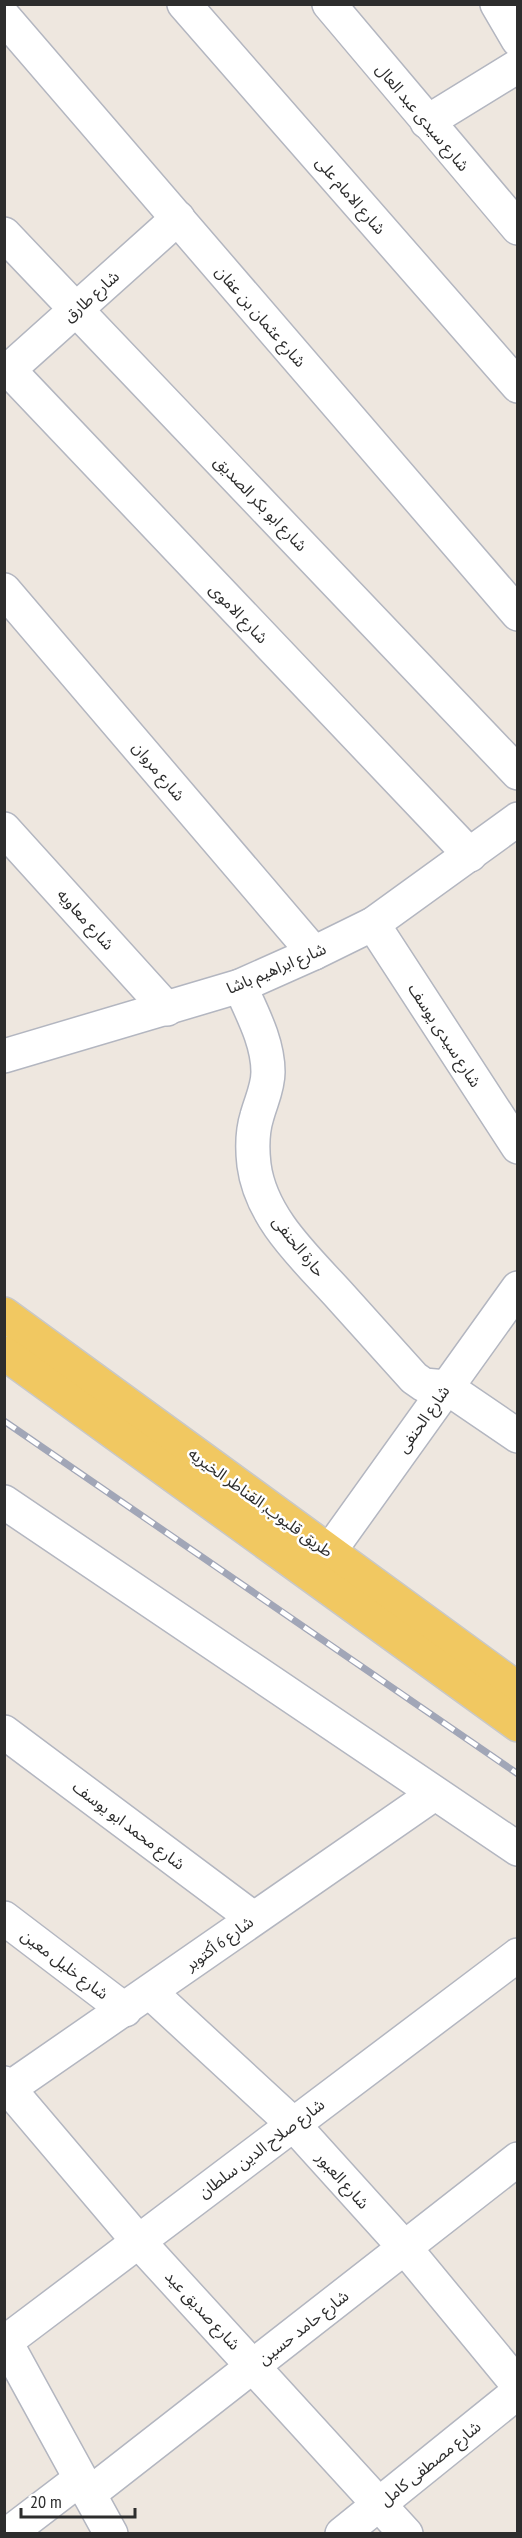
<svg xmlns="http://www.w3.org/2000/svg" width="522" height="2538" font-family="'PT Sans Narrow','Noto Sans Arabic',sans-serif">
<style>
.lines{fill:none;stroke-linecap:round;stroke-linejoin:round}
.minor-casing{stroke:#b3b6c0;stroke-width:36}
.major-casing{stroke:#c8c8c8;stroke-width:36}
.minor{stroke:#fff;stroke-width:33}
.major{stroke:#f1c861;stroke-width:33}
.rail-casing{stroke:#a1a6b7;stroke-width:7}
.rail{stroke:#fff;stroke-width:4.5;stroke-dasharray:14;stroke-linecap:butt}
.labels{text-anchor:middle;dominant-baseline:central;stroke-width:5;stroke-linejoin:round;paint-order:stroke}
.street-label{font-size:16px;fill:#2d2d2d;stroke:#fff}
</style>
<rect width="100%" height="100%" fill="#eee7df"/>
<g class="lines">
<defs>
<g id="minor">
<polyline points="184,4 518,386"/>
<polyline points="329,4 518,228"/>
<polyline points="497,4 518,40"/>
<polyline points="4,17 518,614"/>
<polyline points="427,122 518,66"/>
<polyline points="4,234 518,773"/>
<polyline points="9,370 470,855"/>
<polyline points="4,374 178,218"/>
<polyline points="4,590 314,953"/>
<polyline points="4,829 167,1009"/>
<polyline points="373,924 518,1147"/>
<path d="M240,986c12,27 28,56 28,86 0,16 -7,29 -11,44 -5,16 -5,32 -3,49 7,54 53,94 87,132 24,27 49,54 73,81l10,7 22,2 72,49"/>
<polyline points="4,1056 240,986 314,953 373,924 518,819"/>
<polyline points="4,1502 518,1849"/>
<polyline points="329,1552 518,1288"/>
<polyline points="4,1732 253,1918"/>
<polyline points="4,1918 125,2010"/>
<polyline points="150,1992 292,2123 405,2248 518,2385"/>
<polyline points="4,2083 139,2242 406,2534"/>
<polyline points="4,2092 434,1794"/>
<polyline points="4,2339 111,2534"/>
<polyline points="4,2343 518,1955"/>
<polyline points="89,2494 518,2159"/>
<polyline points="8,2534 80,2479"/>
<polyline points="342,2534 518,2392"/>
</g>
<g id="major">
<polyline points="4,1314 518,1689"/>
<polyline points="4,1353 518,1725"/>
</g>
</defs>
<use href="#minor" class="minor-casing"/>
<use href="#major" class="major-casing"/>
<use href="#minor" class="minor"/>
<use href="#major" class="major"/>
<defs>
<polyline id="rail" points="4,1421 518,1774"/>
</defs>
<use href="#rail" class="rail-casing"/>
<use href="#rail" class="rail"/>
</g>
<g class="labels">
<g class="street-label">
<text transform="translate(423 117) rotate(50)">شارع سيدى عبد العال</text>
<text transform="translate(351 195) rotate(49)">شارع الامام على</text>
<text transform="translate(91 296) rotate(-42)">شارع طارق</text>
<text transform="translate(261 316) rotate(49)">شارع عثمان بن عفان</text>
<text transform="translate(261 503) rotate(46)">شارع ابو بكر الصديق</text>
<text transform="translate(239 613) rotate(46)">شارع الاموى</text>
<text transform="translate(159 771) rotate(50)">شارع مروان</text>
<text transform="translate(86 919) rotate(48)">شارع معاويه</text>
<text transform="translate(276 968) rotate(-23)">شارع ابراهيم باشا</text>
<text transform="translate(445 1035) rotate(57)">شارع سيدى يوسف</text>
<text transform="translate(299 1246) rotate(51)">حارة الحنفى</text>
<text transform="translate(423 1419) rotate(-55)">شارع الحنفى</text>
<text transform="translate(261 1502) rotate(36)">طريق قليوب, القناطر الخيريه</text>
<text transform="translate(129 1825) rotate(37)">شارع محمد ابو يوسف</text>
<text transform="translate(219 1943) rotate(-36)">شارع 6 أكتوبر</text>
<text transform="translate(65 1964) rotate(37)">شارع خليل معين</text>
<text transform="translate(261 2148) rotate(-37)">شارع صلاح الدين سلطان</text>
<text transform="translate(343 2180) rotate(48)">شارع العبور</text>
<text transform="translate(203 2310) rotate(47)">شارع صديق عيد</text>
<text transform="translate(303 2327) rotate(-38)">شارع حامد حسين</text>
<text transform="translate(430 2463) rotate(-39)">شارع مصطفى كامل</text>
</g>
</g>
<rect width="522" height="2538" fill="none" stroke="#2d2d2d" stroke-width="12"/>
<path d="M21 2508v9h114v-9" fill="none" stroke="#2d2d2d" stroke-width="3"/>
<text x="30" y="2508" font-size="18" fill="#2d2d2d" stroke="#ffffff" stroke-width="4.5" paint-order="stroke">20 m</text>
</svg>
